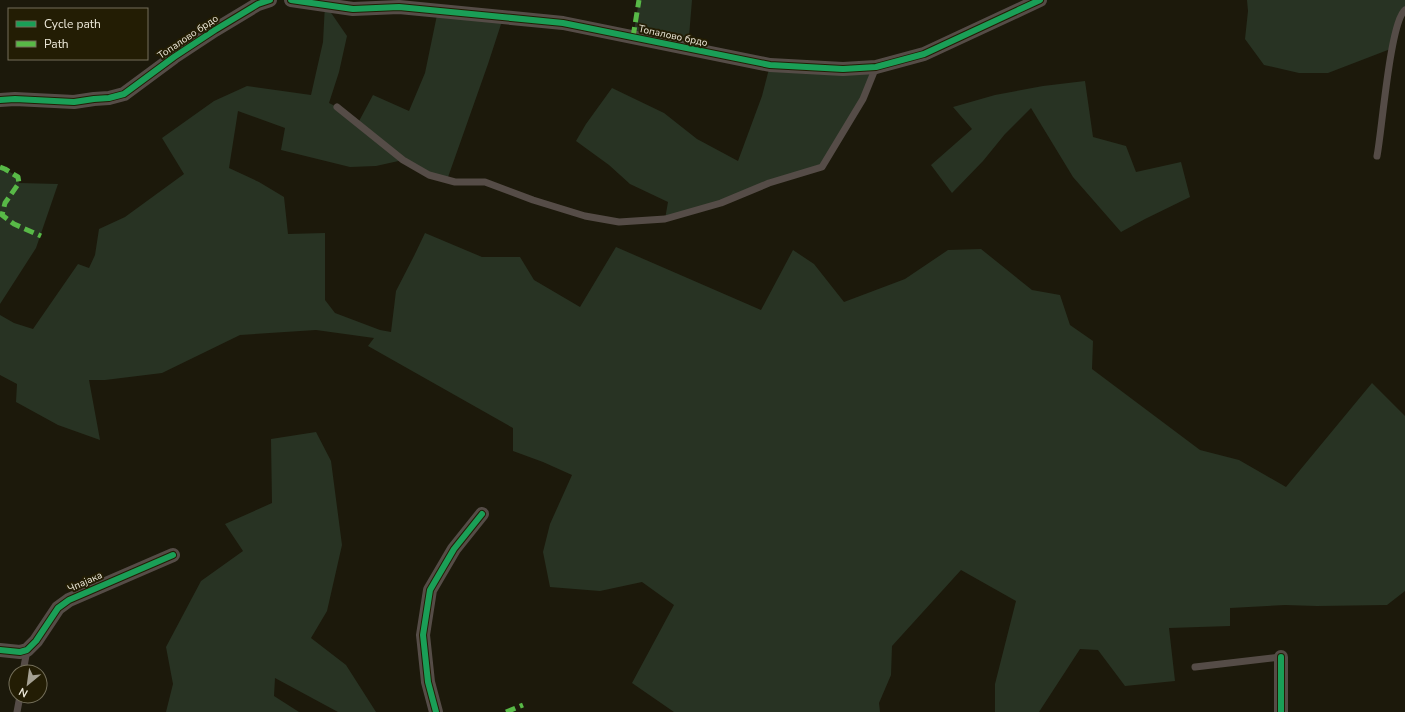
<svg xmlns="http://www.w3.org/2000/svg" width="1405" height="712" font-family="'Nunito Sans',sans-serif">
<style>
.green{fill:#283323}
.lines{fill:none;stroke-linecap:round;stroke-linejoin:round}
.service{stroke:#554c47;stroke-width:7}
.minor{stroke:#554c47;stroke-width:14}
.quiet{stroke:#58b947;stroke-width:5;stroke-dasharray:10 5;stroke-linecap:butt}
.cycleway-casing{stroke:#231d04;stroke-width:8}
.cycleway{stroke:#1a9f57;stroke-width:6}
.labels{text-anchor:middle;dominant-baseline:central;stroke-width:4;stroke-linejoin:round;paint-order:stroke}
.street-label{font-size:10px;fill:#ede9da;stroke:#231d04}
</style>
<rect width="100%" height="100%" fill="#1c190b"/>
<g class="green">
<polygon points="639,0 692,0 688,49 633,37"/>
<polygon points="1247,0 1405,0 1405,10 1393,48 1328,73 1299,73 1264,65 1245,39 1248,11"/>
<polygon points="325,4 347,36 339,72 329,103 337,107 358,123 373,95 409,111 425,73 437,15 503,18 488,64 447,180 403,160 376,166 350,167 281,150 285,128 238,111 229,168 259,182 284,197 288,234 325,233 325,300 335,313 380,330 391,332 396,291 414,256 425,233 482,257 520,257 534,280 580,307 616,247 761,310 793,250 814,264 844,302 905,279 948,250 981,249 1032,290 1060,295 1070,325 1093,341 1092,369 1200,450 1239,460 1286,487 1372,383 1405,416 1405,591 1387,605 1317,606 1285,605 1230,608 1230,626 1169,628 1175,681 1125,686 1098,650 1080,649 1039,712 995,712 995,684 1016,601 961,570 892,646 891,675 879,703 880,712 674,712 632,683 674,605 642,582 600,591 550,587 543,552 550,524 572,475 543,462 513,451 513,428 368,346 374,338 316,330 240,335 162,373 105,380 89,380 100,440 58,425 16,402 17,384 0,375 0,315 14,323 33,329 78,264 89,268 95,255 99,229 125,217 184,174 162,138 214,101 247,86 311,95 323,42"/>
<polygon points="770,65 876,67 863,99 822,167 665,219 668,202 630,184 609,165 576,141 586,124 612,88 664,113 697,139 738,161 762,96"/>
<polygon points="1085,81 1093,137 1126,146 1136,172 1181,162 1190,197 1145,219 1121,232 1073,177 1031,108 1005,134 983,161 952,193 931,165 972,129 953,107 995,95 1043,86"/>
<polygon points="0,167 5,169 18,177 19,183 58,184 36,248 0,304"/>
<polygon points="316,432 331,461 342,545 327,611 311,638 346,665 376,712 338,712 275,678 274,696 299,712 166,712 173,684 166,647 201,581 243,551 225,524 272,503 271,439"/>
</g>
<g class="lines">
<g class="service">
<polyline points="337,107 403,160 429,175 455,182 485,182 533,200 585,216 619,222 665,219 721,203 769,183 822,167 863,99 876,67"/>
<path d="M1377,156c5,-25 13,-134 28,-146"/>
<polyline points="1195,667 1281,657"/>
<polyline points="23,672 27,650"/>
<polyline points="17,712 20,696"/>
</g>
<g class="minor">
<polyline points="291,0 353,9 399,7 563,23 770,65 843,69 876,67 924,54 1040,0"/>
<polyline points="0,100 15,99 74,102 94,99 109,98 124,94 174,57 215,30 258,4 270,0"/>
<polyline points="0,650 20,652 27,650 36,641 58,608 69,600 173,555"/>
<polyline points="436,712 428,682 423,635 430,590 454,549 482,514"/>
<polyline points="1281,712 1281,657"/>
</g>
<g class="quiet">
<polyline points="633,37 639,0"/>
<polyline points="0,167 5,169 18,177 19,183 5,203 2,215 14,224 41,236"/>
<polyline points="506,712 523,705"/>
</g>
<defs>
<g id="cycleway">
<polyline points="291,0 353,9 399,7 563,23 770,65 843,69 876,67 924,54 1040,0"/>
<polyline points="0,100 15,99 74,102 94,99 109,98 124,94 174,57 215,30 258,4 270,0"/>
<polyline points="0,650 20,652 27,650 36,641 58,608 69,600 173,555"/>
<polyline points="436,712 428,682 423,635 430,590 454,549 482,514"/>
<polyline points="1281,712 1281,657"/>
</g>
</defs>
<use href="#cycleway" class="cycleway-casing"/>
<use href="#cycleway" class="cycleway"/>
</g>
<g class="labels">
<g class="street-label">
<text transform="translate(673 36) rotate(12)">Топалово брдо</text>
<text transform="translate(188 37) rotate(-34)">Топалово брдо</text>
<text transform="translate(85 582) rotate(-24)">Чпајака</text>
</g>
</g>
<rect x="8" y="8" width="140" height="52" fill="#231d04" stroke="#746f5a"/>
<rect x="16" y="21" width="20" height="6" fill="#1a9f57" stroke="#746f5a"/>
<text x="44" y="28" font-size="12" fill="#ede9da">Cycle path</text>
<rect x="16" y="41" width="20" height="6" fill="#58b947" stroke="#746f5a"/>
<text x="44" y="48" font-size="12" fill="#ede9da">Path</text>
<g transform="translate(28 684) rotate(209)"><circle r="19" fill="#231d04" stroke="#746f5a"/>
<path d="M0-3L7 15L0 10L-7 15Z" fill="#a4a092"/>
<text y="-6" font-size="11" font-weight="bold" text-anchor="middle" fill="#ede9da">N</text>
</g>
</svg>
